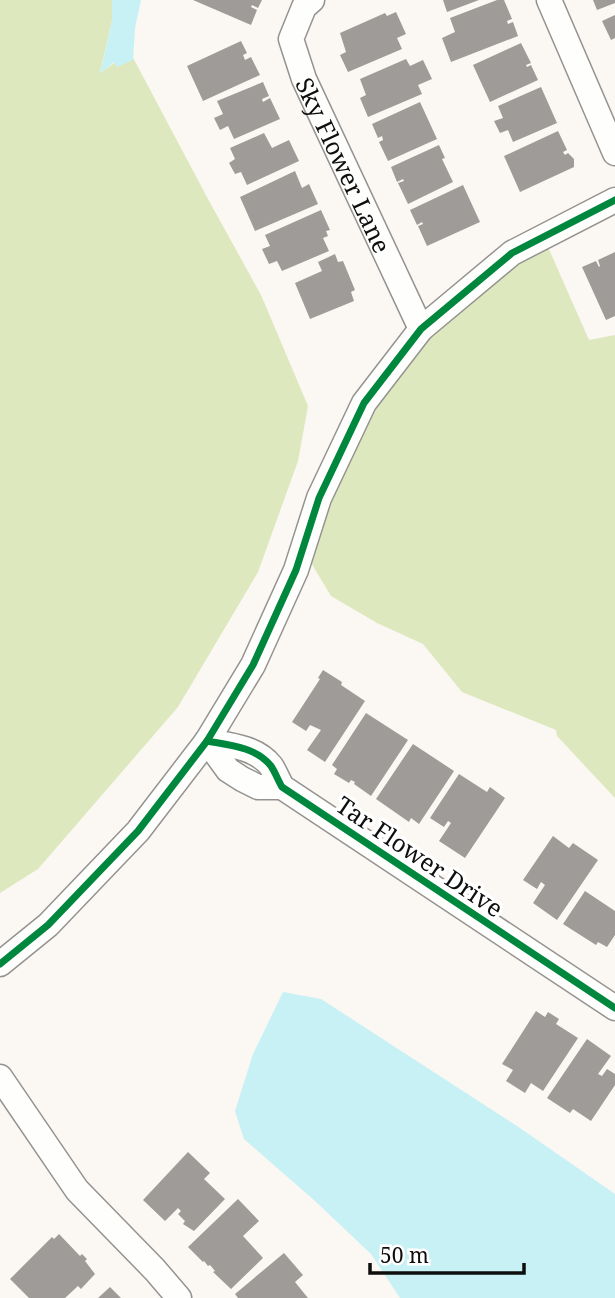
<svg xmlns="http://www.w3.org/2000/svg" width="615" height="1298" font-family="'Noto Serif',serif">
<style>
.forest{fill:#dee8bf}
.water{fill:#c8f1f6}
.building{fill:#9f9b98}
.lines{fill:none;stroke-linecap:round;stroke-linejoin:round}
.minor-casing{stroke:#959391;stroke-width:27}
.minor{stroke:#fefefd;stroke-width:24}
.cycleway-casing{stroke:#fff;stroke-width:11}
.cycleway{stroke:#00873e;stroke-width:7}
.labels{text-anchor:middle;dominant-baseline:central;stroke-width:7;stroke-linejoin:round;paint-order:stroke}
.street-label{font-size:24px;fill:#0e0e0e;stroke:#fff}
</style>
<rect width="100%" height="100%" fill="#fbf7f2"/>
<g class="forest">
<polygon points="0,0 113,0 112,21 100,73 130,52 208,199 261,295 308,406 298,461 258,572 178,707 38,869 0,893"/>
<polygon points="548,247 589,340 615,335 615,798 557,736 556,730 462,692 423,644 377,623 331,596 310,561 329,502 373,410 428,339 435,334 435,332 518,263"/>
</g>
<g class="water">
<polygon points="112,0 141,0 135,28 133,60 117,67 114,62 100,74 112,21"/>
<polygon points="283,992 321,999 517,1126 615,1194 615,1298 400,1298 371,1254 315,1201 244,1139 235,1111 253,1054"/>
</g>
<g class="building">
<polygon points="193,0 262,0 258,8 252,5 251,7 257,10 251,25"/>
<polygon points="443,0 479,0 447,12"/>
<polygon points="497,0 504,0 512,19 507,21 508,24 513,22 518,36 451,62 442,38 455,32 450,18"/>
<polygon points="593,0 615,0 615,3 597,10"/>
<polygon points="396,12 406,34 397,38 402,49 348,72 340,55 346,52 340,33 385,13 387,16"/>
<polygon points="615,15 615,38 611,40 602,21"/>
<polygon points="241,41 247,53 243,55 245,60 251,57 260,75 203,101 187,66"/>
<polygon points="521,43 531,63 526,65 527,67 531,65 538,80 490,102 473,65"/>
<polygon points="406,59 410,66 423,60 432,79 418,85 422,94 368,117 360,98 366,95 360,79"/>
<polygon points="263,82 269,96 262,99 263,102 270,98 280,119 234,139 228,126 220,130 214,118 223,114 217,101"/>
<polygon points="541,87 557,123 513,142 508,130 500,133 494,121 503,118 498,106"/>
<polygon points="420,102 437,139 388,161 379,142 383,140 382,136 378,138 372,124"/>
<polygon points="558,131 567,150 563,152 565,155 568,153 574,159 574,167 520,192 504,156"/>
<polygon points="264,133 272,148 289,140 299,161 247,185 241,172 235,174 229,163 235,159 230,148"/>
<polygon points="439,145 445,158 442,159 453,182 408,204 398,183 404,181 403,179 397,182 391,167"/>
<polygon points="295,171 302,188 309,184 318,204 255,231 240,197"/>
<polygon points="463,185 480,222 427,246 418,226 423,224 422,222 417,225 410,210"/>
<polygon points="321,210 330,230 326,231 328,236 323,238 329,251 282,271 277,261 269,264 262,249 270,246 265,235"/>
<polygon points="615,252 615,316 606,320 582,267 596,261 599,267 600,266 598,260"/>
<polygon points="335,254 338,262 343,261 355,290 351,292 354,301 310,319 295,283 322,271 318,262"/>
<polygon points="323,670 342,682 341,685 365,701 325,762 307,750 321,730 310,725 306,731 292,722 320,679 318,678"/>
<polygon points="366,713 408,740 371,796 354,784 355,782 351,780 349,783 334,774 337,769 332,765"/>
<polygon points="413,744 454,771 419,824 411,818 409,822 376,799"/>
<polygon points="459,774 487,792 490,787 505,798 465,858 439,841 451,823 448,821 444,827 430,818"/>
<polygon points="553,836 569,848 573,843 598,860 557,920 533,903 545,885 541,882 537,889 523,880"/>
<polygon points="585,891 615,911 615,935 607,947 598,942 596,945 563,924"/>
<polygon points="536,1011 545,1017 548,1012 559,1019 556,1024 578,1038 543,1091 531,1083 525,1093 506,1081 513,1070 502,1064"/>
<polygon points="587,1039 611,1056 598,1074 602,1076 607,1069 615,1074 615,1085 591,1121 573,1109 570,1113 547,1098"/>
<polygon points="188,1152 210,1173 204,1179 225,1199 194,1231 183,1224 185,1221 178,1214 181,1211 178,1208 165,1221 143,1200"/>
<polygon points="238,1199 259,1221 243,1236 263,1258 231,1289 213,1272 215,1271 210,1265 208,1266 204,1261 203,1262 188,1247"/>
<polygon points="59,1234 80,1256 82,1254 87,1259 85,1261 95,1274 81,1289 78,1286 65,1298 29,1298 10,1279 52,1237 54,1239"/>
<polygon points="284,1253 303,1275 295,1282 308,1298 238,1298 235,1294"/>
<polygon points="110,1287 121,1298 98,1298"/>
</g>
<g class="lines">
<defs>
<g id="minor">
<path id="s1" d="M312,0l-8,7 -13,32 13,40 117,250"/>
<polyline points="549,0 615,153"/>
<path d="M207,741c22,4 49,6 64,25 4,6 7,14 11,21l333,221"/>
<polyline points="207,741 228,770 242,779 258,787 282,787"/>
<polyline points="0,964 48,925 138,831 207,741 253,665 296,570 319,498 364,403 421,329 512,253 615,200"/>
<polyline points="0,1077 77,1190 155,1270 179,1298"/>
</g>
</defs>
<use href="#minor" class="minor-casing"/>
<use href="#minor" class="minor"/>
<defs>
<g id="cycleway">
<path d="M207,741c22,4 49,6 64,25 4,6 7,14 11,21l333,221"/>
<polyline points="0,964 48,925 138,831 207,741 253,665 296,570 319,498 364,403 421,329 512,253 615,200"/>
</g>
</defs>
<use href="#cycleway" class="cycleway-casing"/>
<use href="#cycleway" class="cycleway"/>
</g>
<g class="labels">
<g class="street-label">
<text stroke="none"><textPath href="#s1" startOffset="182">Sky Flower Lane</textPath></text>
<text transform="translate(420 856) rotate(34)">Tar Flower Drive</text>
</g>
</g>
<path d="M370 1263v10h154v-10" fill="none" stroke="#0e0e0e" stroke-width="3.5"/>
<text x="380" y="1263" font-size="21" fill="#0e0e0e" stroke="#ffffff" stroke-width="5" paint-order="stroke">50 m</text>
</svg>
